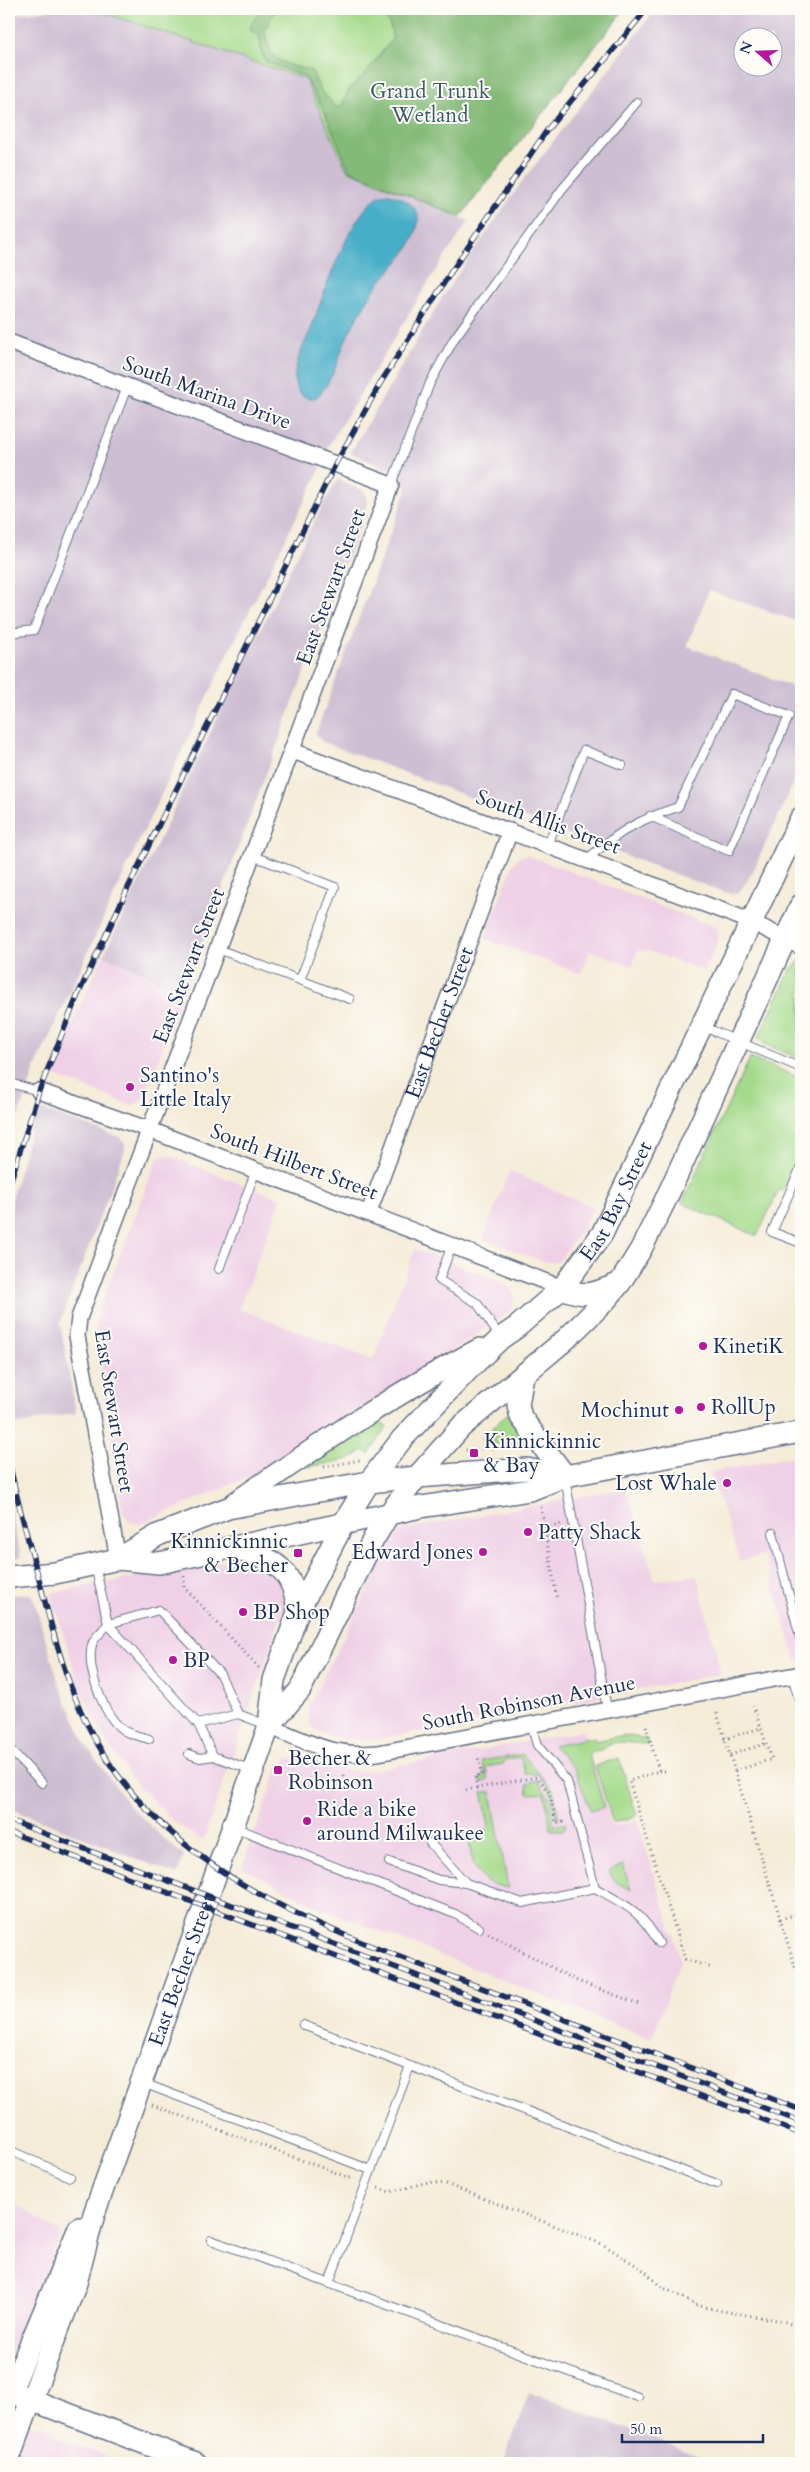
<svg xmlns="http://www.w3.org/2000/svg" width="810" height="2472" font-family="Cardo,serif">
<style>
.built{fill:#efd0e6}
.industrial{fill:#cdbed2;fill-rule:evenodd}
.green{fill:#a5da8b;stroke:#608474}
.forest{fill:#84ba77;stroke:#50746a}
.water{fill:#47aec7;stroke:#316e92}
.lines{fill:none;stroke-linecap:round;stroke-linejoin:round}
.lane-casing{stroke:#677189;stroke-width:10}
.street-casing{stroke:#677189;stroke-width:18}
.secondary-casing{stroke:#677189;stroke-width:24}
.path{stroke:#677189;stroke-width:3;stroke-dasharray:1 4;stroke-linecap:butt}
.lane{stroke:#fff;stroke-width:8}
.street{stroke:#fff;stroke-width:15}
.secondary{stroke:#fff;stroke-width:21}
.rail-casing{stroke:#1b2f5e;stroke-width:5.5}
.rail{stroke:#fdfcf7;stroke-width:4;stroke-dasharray:11;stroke-linecap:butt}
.poi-dot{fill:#b5179e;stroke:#fdfcf7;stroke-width:2}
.labels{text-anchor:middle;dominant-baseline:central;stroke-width:4;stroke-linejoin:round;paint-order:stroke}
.park-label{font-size:21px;fill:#3e5a69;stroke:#fdfcf7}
.street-label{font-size:21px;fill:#1b2f5e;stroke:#fdfcf7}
.poi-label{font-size:21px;fill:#1b2f5e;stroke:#fdfcf7;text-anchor:start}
</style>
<rect width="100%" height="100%" fill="#fdfcf7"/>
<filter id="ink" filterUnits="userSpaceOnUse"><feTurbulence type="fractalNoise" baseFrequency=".02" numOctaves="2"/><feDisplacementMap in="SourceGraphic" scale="10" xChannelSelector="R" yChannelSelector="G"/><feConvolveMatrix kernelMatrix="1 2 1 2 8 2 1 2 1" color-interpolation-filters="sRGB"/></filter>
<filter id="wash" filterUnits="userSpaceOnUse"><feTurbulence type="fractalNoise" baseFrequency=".0096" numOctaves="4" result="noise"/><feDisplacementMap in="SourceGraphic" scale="20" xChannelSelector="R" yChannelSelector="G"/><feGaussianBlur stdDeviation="1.12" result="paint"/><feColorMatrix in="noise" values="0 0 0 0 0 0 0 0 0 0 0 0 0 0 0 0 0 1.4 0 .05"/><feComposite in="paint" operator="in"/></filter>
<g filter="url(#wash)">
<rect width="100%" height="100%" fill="#f5ecd8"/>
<g class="built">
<polygon points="527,855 715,927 718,932 718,942 704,971 645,950 643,952 638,950 632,966 590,951 581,974 485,939 513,864 519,857"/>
<polygon points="104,955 184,992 143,1099 133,1106 53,1075 69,1030"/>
<polygon points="169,1156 281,1199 239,1309 373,1360 415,1249 502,1282 512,1289 514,1297 513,1306 511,1310 471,1338 257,1473 140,1524 130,1522 123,1513 95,1328 98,1313 156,1161 160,1157"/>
<polygon points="509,1171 593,1207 583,1227 558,1262 546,1262 483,1239"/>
<polygon points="801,1455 801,1659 796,1660 764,1554 740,1561 710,1472"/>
<polygon points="626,1488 655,1580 697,1575 721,1674 375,1740 342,1739 324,1734 314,1729 309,1723 308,1709 312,1700 393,1539 401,1530"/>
<polygon points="233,1559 244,1559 268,1569 280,1583 283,1591 284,1609 203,1841 173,1821 133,1780 106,1741 81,1692 51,1593"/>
<polygon points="583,1731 612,1827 637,1820 681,1960 652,2039 316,1906 242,1867 278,1768 288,1758 302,1758 322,1765 354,1771 375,1770"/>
<polygon points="9,2199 61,2233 53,2253 57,2263 13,2357 9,2359"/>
<polygon points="40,2425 51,2429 60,2439 124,2463 12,2463 26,2426"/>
</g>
<g class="industrial">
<path d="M58,9h34l213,70 42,91 122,51 -35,52 -105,172 -10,27 -87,174 -100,210 -96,210 -27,77v-1128zM376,197l38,10 4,14 -4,16 -48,65 -18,34 -18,45 -18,18 -5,-1 -9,-7 -3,-8 3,-24 51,-124 11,-19z"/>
<path d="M656,9h145v614l-92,-33 -22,56 114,44v77l-50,108 -13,19 -15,-2 -400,-150 -6,-5 -1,-4 91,-244 -5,-14 -52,-22 93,-157 78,-113zM742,38h30v30h-30z"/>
<polygon points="338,479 364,491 368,499 367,506 184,992 104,955 228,696 310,529"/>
<polygon points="43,1110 119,1137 125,1144 125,1150 60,1323 76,1413 14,1425 9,1387 9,1218 14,1189 35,1114"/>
<polygon points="9,1503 21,1558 9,1559"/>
<polygon points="32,1594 59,1684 86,1745 128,1804 167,1842 184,1855 177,1875 9,1808 9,1595"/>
<polygon points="529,2392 717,2463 503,2463"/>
</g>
<g class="green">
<polygon points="92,9 625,9 460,217 347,170 305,79"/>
<polygon points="801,960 801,1059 764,1044 758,1038 791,969"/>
<polygon points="750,1058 801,1078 801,1150 783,1191 779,1190 757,1236 682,1203"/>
<polygon points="507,1414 511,1414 528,1441 491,1444 489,1437 481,1439"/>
<polygon points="379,1421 387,1427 369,1454 364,1450 349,1459 309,1467 307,1462 343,1439"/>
<path d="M624,1735l23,4 1,5c-14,0 -27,-4 -40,0l-4,5 -13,3 -2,4 15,51 -13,4 -17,-43 -21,-23 41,-8 2,4z"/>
<polygon points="522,1754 553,1790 559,1819 557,1819 550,1790 538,1774 525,1774 522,1760 518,1757 505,1760 503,1764 486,1767 488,1780 481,1783 480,1778 485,1776 482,1761"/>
<polygon points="619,1758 637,1816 613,1823 595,1766"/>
<polygon points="537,1780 549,1797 554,1826 566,1823 564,1830 551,1830 544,1793 528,1794 527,1784"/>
<path d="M482,1792h9l17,96c-30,-5 -35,-18 -39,-46l10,-2 10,-15z"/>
<polygon points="623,1865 631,1890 616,1882 609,1872 610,1870"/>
</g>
<path class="forest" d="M263,9h13l-11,21c5,34 18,33 47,41l7,17 18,20 5,-3 7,-16 16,-15 27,-35c1,-15 -8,-19 -9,-30h242l-165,208 -111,-47 -24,-57 -20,-36 -39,-15 -5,-11 -1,-14 -10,-7 1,-7z"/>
<path class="water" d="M390,194c13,4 29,11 28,27 -2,30 -33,50 -47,74 -8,12 -16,26 -23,40 -10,21 -13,44 -30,61 -5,3 -9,3 -14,0 -9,-4 -10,-14 -9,-23 2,-16 11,-32 17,-47 13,-35 37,-111 68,-131z"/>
</g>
<g filter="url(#ink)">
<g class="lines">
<defs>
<g id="lane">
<polyline points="391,485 430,383 454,339 563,188 637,102"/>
<polyline points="9,633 34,630 127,387"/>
<polyline points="548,845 584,750 622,765"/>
<polyline points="253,856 335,887 300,980"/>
<path d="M586,860c33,-28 51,-40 92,-53l54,-113 57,22 -60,135 -79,-35"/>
<polyline points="218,949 350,999"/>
<polyline points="702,1026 801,1068"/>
<polyline points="9,1083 39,1091"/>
<polyline points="801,1167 772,1232 801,1243"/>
<polyline points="452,1245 439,1280 477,1303 500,1337"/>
<polyline points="219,1269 256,1170"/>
<polyline points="565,1478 607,1709"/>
<polyline points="773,1533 801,1641"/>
<polyline points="95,1565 108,1624 159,1610 220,1674 238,1714 267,1725"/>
<polyline points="792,1676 801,1706"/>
<polyline points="198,1724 238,1714"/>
<path d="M531,1724l6,21 30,36 28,107c31,17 46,23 64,55"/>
<path d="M149,1739c-8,-3 -19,-4 -26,-9 -19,-14 -37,-61 -31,-85 1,-7 12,-15 16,-21l90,100 15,32 39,14"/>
<polyline points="9,1748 42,1783"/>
<polyline points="189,1754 200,1758 213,1756"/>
<polyline points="234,1827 455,1914 479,1928"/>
<polyline points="430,1843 466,1883"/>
<polyline points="389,1862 439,1880 466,1883 522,1903 595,1888"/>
<polyline points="303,2025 717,2184"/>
<polyline points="143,2083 371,2170"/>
<polyline points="9,2150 70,2177"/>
<polyline points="211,2240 638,2397"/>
<polyline points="329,2283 410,2066"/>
</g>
<g id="street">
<polyline points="9,342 391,485 79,1318 77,1336 118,1559"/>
<polyline points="293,751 750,921 801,947"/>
<polyline points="39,1091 150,1130 562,1288"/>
<path id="s1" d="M369,1212l141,-381"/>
<path d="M269,1726c40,17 64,31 109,27l423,-79"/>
</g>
<g id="secondary">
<path d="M562,1288c24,10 32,6 56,-4"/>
<polyline points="523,1375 518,1405 521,1417 565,1476"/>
<path d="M235,1503c79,-55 160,-110 245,-154"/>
<path d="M235,1550c40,6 59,21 63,62"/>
<polyline points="118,1559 159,1563 421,1507 530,1490 565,1476 801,1432"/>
<polyline points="9,1577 55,1573 118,1559 158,1535 228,1508 302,1494 369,1482 417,1477 527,1469 565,1476"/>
<polyline points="269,1726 300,1690 373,1540 388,1515 417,1477 461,1427 565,1340 604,1302 620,1283 641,1249 665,1201 801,905"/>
<polyline points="16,2394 196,2463"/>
<polyline points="9,2395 79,2228"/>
<path id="s2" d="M9,2458l67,-175 18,-69 175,-488 5,-46 24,-68 45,-88 26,-42 33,-43 65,-68 34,-33 16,-11 45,-39 40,-54 199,-416"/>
</g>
</defs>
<use href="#lane" class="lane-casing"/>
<use href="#street" class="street-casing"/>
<use href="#secondary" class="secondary-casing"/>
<g class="path">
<polyline points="466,1450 517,1446"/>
<polyline points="324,1467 360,1460"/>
<polyline points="541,1507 557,1599"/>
<polyline points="545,1528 561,1524"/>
<polyline points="184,1576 184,1587 259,1668"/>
<polyline points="717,1713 796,1970 801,1972"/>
<polyline points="646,1726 659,1771 629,1781 685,1959 712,1968"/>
<polyline points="724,1739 761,1728"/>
<polyline points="730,1755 767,1743"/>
<polyline points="659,1771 668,1771"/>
<polyline points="735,1771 772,1759 753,1706"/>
<polyline points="343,1775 345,1781 326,1784 326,1787 359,1782 359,1784"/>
<polyline points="359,1782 368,1780 367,1776"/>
<polyline points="477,1788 475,1776 482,1775 478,1757"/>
<polyline points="466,1790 537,1777 550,1793 556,1823 563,1822 562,1820"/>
<polyline points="780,1919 801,1913"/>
<polyline points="488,1933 575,1980 639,2004"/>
<polyline points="152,2105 350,2178"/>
<polyline points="378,2188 390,2192 428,2182 446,2184 602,2244 645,2271 660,2286 697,2305 717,2310 783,2321 801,2328"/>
</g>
<use href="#lane" class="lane"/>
<use href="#street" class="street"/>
<use href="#secondary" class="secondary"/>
<defs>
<g id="rail">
<polyline points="9,1186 39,1091 77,997 127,890 336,463 381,382 451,272 547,130 647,9"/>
<path d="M9,1461c8,40 19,79 30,118 18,70 36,140 81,199 93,122 249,166 386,219 98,38 197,75 295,113"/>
<polyline points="9,1820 801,2122"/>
<polyline points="9,1832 801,2134"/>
</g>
</defs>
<use href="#rail" class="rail-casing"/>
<use href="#rail" class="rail"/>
</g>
</g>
<g class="poi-dot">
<circle cx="130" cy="1087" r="5"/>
<circle cx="703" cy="1346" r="5"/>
<circle cx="701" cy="1407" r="5"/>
<circle cx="679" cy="1410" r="5"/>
<rect x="469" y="1448" width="10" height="10" rx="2.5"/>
<circle cx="727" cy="1483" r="5"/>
<circle cx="528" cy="1532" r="5"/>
<circle cx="483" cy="1552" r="5"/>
<rect x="293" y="1548" width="10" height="10" rx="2.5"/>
<circle cx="243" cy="1612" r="5"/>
<circle cx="173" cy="1660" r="5"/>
<rect x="273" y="1765" width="10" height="10" rx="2.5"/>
<circle cx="307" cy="1821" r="5"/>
</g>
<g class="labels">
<g class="park-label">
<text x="430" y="91">Grand Trunk<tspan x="430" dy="24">Wetland</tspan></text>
</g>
<g class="street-label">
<text transform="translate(207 393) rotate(20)">South Marina Drive</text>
<text transform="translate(331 587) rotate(-70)">East Stewart Street</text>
<text transform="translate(548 822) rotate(20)">South Allis Street</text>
<text transform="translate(189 966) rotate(-69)">East Stewart Street</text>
<text stroke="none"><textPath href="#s1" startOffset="202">East Becher Street</textPath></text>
<text transform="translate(294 1162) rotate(21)">South Hilbert Street</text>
<text stroke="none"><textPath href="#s2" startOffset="1421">East Bay Street</textPath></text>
<text transform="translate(114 1411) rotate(81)">East Stewart Street</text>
<text transform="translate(529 1703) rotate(-11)">South Robinson Avenue</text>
<text stroke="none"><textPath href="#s2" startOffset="518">East Becher Street</textPath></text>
</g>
<g class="poi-label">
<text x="140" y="1075">Santino's<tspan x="140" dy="24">Little Italy</tspan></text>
<text x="713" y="1346">KinetiK</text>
<text x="711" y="1407">RollUp</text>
<text x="669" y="1410" text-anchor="end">Mochinut</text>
<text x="484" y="1441">Kinnickinnic<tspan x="484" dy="24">&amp; Bay</tspan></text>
<text x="717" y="1483" text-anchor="end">Lost Whale</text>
<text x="538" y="1532">Patty Shack</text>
<text x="288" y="1541" text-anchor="end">Kinnickinnic<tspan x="288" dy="24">&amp; Becher</tspan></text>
<text x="473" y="1552" text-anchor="end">Edward Jones</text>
<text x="253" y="1612">BP Shop</text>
<text x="183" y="1660">BP</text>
<text x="288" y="1758">Becher &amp;<tspan x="288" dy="24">Robinson</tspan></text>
<text x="317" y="1809">Ride a bike<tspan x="317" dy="24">around Milwaukee</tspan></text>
</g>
</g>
<rect width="810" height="2472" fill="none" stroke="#fdfcf7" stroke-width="30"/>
<g transform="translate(758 52) rotate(290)"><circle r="24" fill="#fdfcf7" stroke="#a3aaba"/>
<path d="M0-4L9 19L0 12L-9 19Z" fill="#b5179e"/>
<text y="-8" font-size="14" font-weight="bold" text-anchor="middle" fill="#1b2f5e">N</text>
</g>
<path d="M622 2434v8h141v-8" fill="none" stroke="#1b2f5e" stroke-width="2.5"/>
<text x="630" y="2434" font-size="15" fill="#1b2f5e" stroke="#fdfcf7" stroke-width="4" paint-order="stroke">50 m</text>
</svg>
